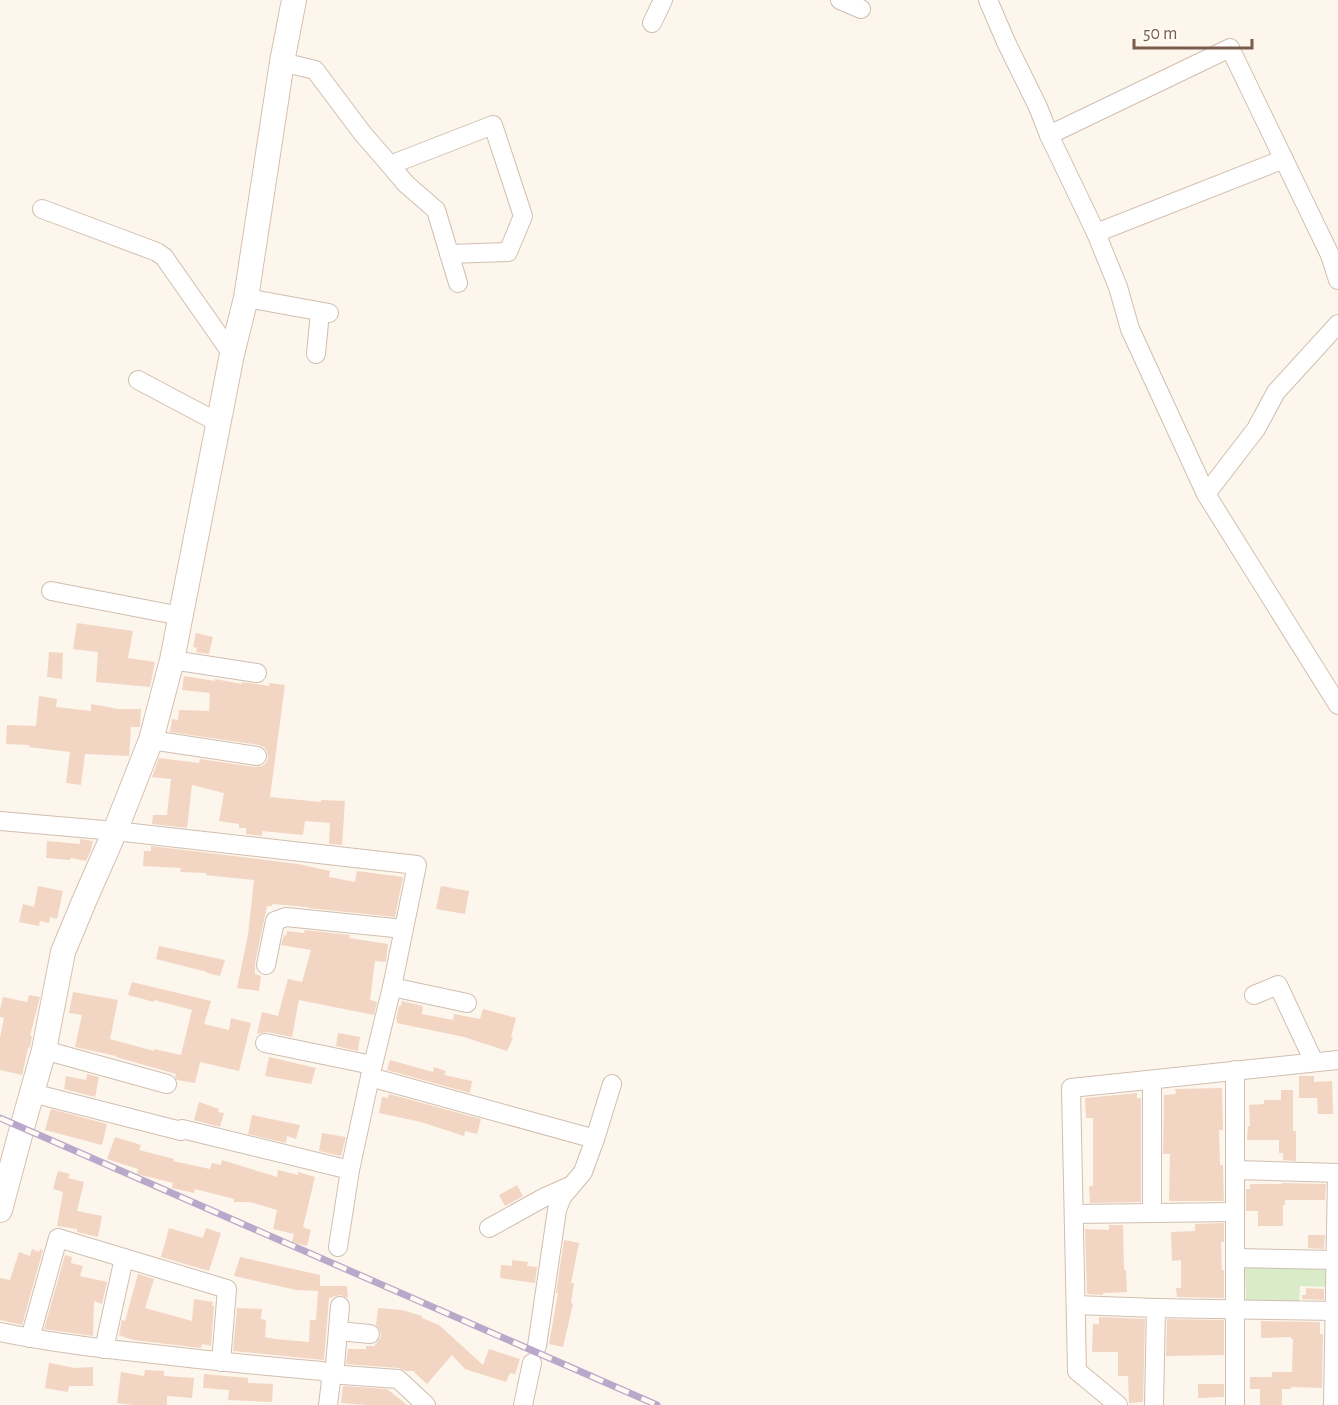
<svg xmlns="http://www.w3.org/2000/svg" width="1338" height="1405" font-family="'Alegreya Sans',sans-serif">
<style>
.green{fill:#d8ecc9}
.building{fill:#f3d5c3}
.lines{fill:none;stroke-linecap:round;stroke-linejoin:round}
.street-casing{stroke:#d1beb0;stroke-width:20}
.secondary-casing{stroke:#d6c0b0;stroke-width:26}
.street{stroke:#fff;stroke-width:18}
.secondary{stroke:#fff;stroke-width:24}
.rail-casing{stroke:#b9a8c9;stroke-width:7}
.rail{stroke:#fffaf3;stroke-width:4.5;stroke-dasharray:14;stroke-linecap:butt}
</style>
<rect width="100%" height="100%" fill="#fdf6ec"/>
<polygon class="green" points="1252,1263 1328,1265 1329,1287 1300,1286 1299,1305 1250,1305 1246,1300 1245,1269"/>
<g class="building">
<polygon points="77,623 133,631 128,658 155,662 150,687 96,682 98,652 73,649"/>
<polygon points="196,633 213,637 209,654 196,652 197,648 193,647"/>
<polygon points="49,652 63,653 62,679 47,677"/>
<polygon points="184,676 215,681 215,679 242,684 242,682 269,686 270,683 285,685 270,797 321,802 321,800 345,801 342,845 329,844 330,823 305,821 303,835 262,831 262,836 246,834 246,828 239,828 239,824 219,821 224,793 192,785 187,828 152,824 153,815 167,815 171,779 152,777 159,758 199,763 200,759 255,767 262,766 266,763 268,758 267,751 264,747 259,745 170,732 172,719 178,720 179,710 209,711 210,693 182,690"/>
<polygon points="39,696 57,699 56,707 91,711 91,704 118,709 141,709 140,727 131,727 129,756 85,754 81,785 66,783 70,752 29,747 29,745 6,744 7,725 36,726"/>
<polygon points="80,839 93,841 91,850 86,861 71,858 70,860 46,858 47,841 80,844"/>
<polygon points="151,846 298,864 330,871 329,877 355,882 357,871 403,877 395,917 308,908 308,907 272,904 272,906 267,906 255,963 255,974 261,976 259,991 237,988 248,935 254,880 206,875 206,873 180,872 181,868 143,866 144,851 151,851"/>
<polygon points="38,886 63,891 57,919 50,917 49,923 40,921 39,926 19,922 23,904 34,907"/>
<polygon points="441,886 469,891 465,914 436,909"/>
<polygon points="305,930 350,935 349,938 388,944 386,962 375,961 370,1000 377,1002 374,1015 299,1000 292,1037 267,1032 257,1034 262,1012 278,1016 288,979 302,982 311,950 281,945 284,935 286,936 287,931 304,933"/>
<polygon points="159,946 225,960 220,976 207,973 207,972 156,959"/>
<polygon points="132,982 211,1001 204,1024 229,1030 231,1018 251,1023 239,1071 200,1062 195,1083 177,1080 175,1077 176,1074 116,1057 116,1056 75,1047 82,1015 69,1013 73,992 118,1000 110,1039 154,1051 154,1049 181,1055 192,1010 154,1000 154,1002 128,995"/>
<polygon points="29,995 40,997 30,1036 32,1036 30,1047 28,1048 22,1075 0,1070 0,1038 4,1018 0,1017 0,1010 3,997 27,1002"/>
<polygon points="402,1001 423,1006 422,1014 453,1020 454,1014 480,1019 483,1009 516,1018 511,1037 513,1038 507,1051 464,1037 397,1023 397,1019 396,1019 399,1006 401,1006"/>
<polygon points="338,1033 360,1037 358,1051 336,1046"/>
<polygon points="269,1057 316,1068 311,1084 265,1076"/>
<polygon points="390,1060 433,1072 434,1067 446,1071 444,1075 472,1081 470,1093 387,1070"/>
<polygon points="87,1074 99,1077 95,1097 64,1089 66,1076 86,1080"/>
<polygon points="1299,1076 1314,1076 1314,1082 1332,1081 1333,1114 1318,1114 1317,1098 1299,1098"/>
<polygon points="1222,1088 1223,1130 1219,1130 1220,1165 1223,1165 1224,1201 1169,1201 1170,1154 1163,1154 1164,1095 1176,1094 1175,1089"/>
<polygon points="1281,1090 1293,1090 1293,1131 1296,1131 1296,1161 1283,1160 1283,1153 1279,1153 1279,1140 1247,1140 1248,1126 1250,1126 1249,1105 1264,1104 1264,1100 1281,1100"/>
<polygon points="1137,1093 1137,1098 1141,1098 1141,1202 1090,1203 1089,1186 1093,1186 1093,1118 1086,1118 1085,1098"/>
<polygon points="389,1094 481,1119 477,1134 465,1131 464,1136 421,1122 379,1113 382,1097 388,1098"/>
<polygon points="199,1102 219,1109 218,1112 224,1113 220,1127 194,1120"/>
<polygon points="51,1109 107,1124 102,1145 45,1130"/>
<polygon points="252,1115 300,1125 296,1139 287,1136 286,1143 248,1134"/>
<polygon points="322,1133 346,1137 341,1156 319,1151"/>
<polygon points="115,1137 141,1145 139,1150 174,1159 173,1161 210,1169 212,1163 221,1165 222,1160 277,1177 278,1170 298,1175 298,1172 315,1177 303,1227 311,1230 307,1246 292,1242 294,1234 273,1229 277,1210 250,1202 234,1202 234,1199 195,1189 194,1193 172,1188 173,1183 137,1174 138,1169 107,1159"/>
<polygon points="58,1171 70,1174 68,1178 84,1182 77,1211 102,1216 98,1237 77,1232 77,1229 57,1226 63,1192 53,1189"/>
<polygon points="1282,1183 1326,1184 1325,1200 1285,1200 1285,1205 1283,1205 1283,1226 1258,1226 1258,1211 1246,1211 1246,1189 1250,1189 1250,1184 1282,1184"/>
<polygon points="517,1185 523,1196 505,1206 499,1195"/>
<polygon points="1224,1223 1224,1242 1221,1242 1222,1270 1224,1270 1224,1298 1177,1297 1176,1288 1181,1288 1181,1260 1172,1261 1171,1232 1195,1231 1195,1224"/>
<polygon points="1109,1225 1123,1225 1124,1270 1126,1270 1127,1292 1103,1293 1103,1295 1087,1294 1085,1229 1109,1230"/>
<polygon points="169,1228 203,1238 206,1228 221,1233 209,1271 161,1257"/>
<polygon points="1308,1235 1325,1235 1324,1249 1308,1248"/>
<polygon points="564,1240 579,1243 571,1283 574,1283 571,1303 573,1304 563,1347 549,1344 558,1293 556,1293"/>
<polygon points="32,1249 39,1252 40,1249 43,1250 22,1325 0,1320 0,1278 10,1280 19,1252 30,1256"/>
<polygon points="65,1255 72,1257 71,1263 83,1266 80,1276 107,1282 102,1304 94,1301 93,1336 44,1329"/>
<polygon points="240,1257 320,1275 320,1286 347,1286 348,1298 340,1295 329,1298 324,1360 233,1351 237,1308 262,1309 261,1319 266,1320 265,1337 275,1339 309,1342 310,1320 316,1320 318,1291 296,1290 234,1276"/>
<polygon points="512,1260 528,1262 527,1266 537,1267 535,1283 500,1278 501,1265 512,1266"/>
<polygon points="138,1274 154,1279 145,1308 192,1321 194,1299 213,1302 212,1306 214,1306 211,1346 202,1344 201,1348 133,1340 119,1335 122,1320 125,1321"/>
<polygon points="1306,1288 1324,1289 1324,1300 1302,1299 1302,1295 1306,1295"/>
<polygon points="378,1308 402,1310 422,1316 422,1318 439,1325 483,1365 489,1349 520,1359 515,1374 510,1373 506,1382 465,1369 452,1355 427,1384 413,1371 406,1371 399,1368 346,1364 348,1349 366,1349 366,1346 374,1346 379,1340 381,1336 380,1330 376,1325"/>
<polygon points="1099,1317 1145,1319 1143,1402 1129,1403 1128,1376 1118,1376 1118,1352 1092,1352 1093,1324 1099,1324"/>
<polygon points="1167,1319 1224,1320 1224,1355 1166,1356"/>
<polygon points="1261,1321 1320,1322 1320,1334 1323,1334 1322,1388 1291,1387 1291,1389 1282,1389 1282,1405 1260,1405 1260,1389 1250,1389 1250,1377 1272,1377 1272,1372 1292,1372 1293,1339 1291,1339 1291,1337 1261,1338"/>
<polygon points="49,1363 75,1368 93,1367 93,1386 69,1386 68,1392 45,1388"/>
<polygon points="145,1370 164,1371 164,1376 194,1378 192,1398 167,1396 167,1405 133,1405 117,1403 121,1372 144,1376"/>
<polygon points="204,1374 248,1378 248,1383 273,1384 272,1402 228,1400 229,1390 203,1388"/>
<polygon points="1198,1384 1224,1384 1224,1397 1198,1398"/>
<polygon points="343,1386 387,1389 407,1405 367,1405 341,1403"/>
</g>
<g class="lines">
<defs>
<g id="street">
<polyline points="840,0 861,9"/>
<polyline points="988,0 1006,42 1038,107 1049,135 1096,233 1118,287 1130,329 1206,494 1338,705"/>
<polyline points="652,23 663,0"/>
<polyline points="282,62 315,70 363,134 390,165 406,184 436,210 458,283"/>
<polyline points="1049,135 1230,48 1330,255 1338,280"/>
<polyline points="390,165 493,125 523,216 508,252 449,254"/>
<polyline points="42,209 157,252 164,257 232,354"/>
<polyline points="1096,233 1284,159"/>
<polyline points="246,298 329,313"/>
<polyline points="316,354 320,312"/>
<polyline points="138,380 219,423"/>
<polyline points="1206,494 1256,429 1276,392 1338,324"/>
<polyline points="51,591 181,616"/>
<polyline points="172,660 257,673"/>
<polyline points="151,740 257,756"/>
<polyline points="0,821 115,831 417,865 392,987 370,1077 350,1170 338,1247"/>
<polyline points="266,965 275,921 286,917 404,929"/>
<polyline points="392,987 467,1003"/>
<polyline points="1254,995 1278,985 1314,1062"/>
<polyline points="265,1043 372,1065"/>
<polyline points="44,1050 167,1084"/>
<polyline points="1235,1070 1235,1405"/>
<polyline points="370,1077 595,1139"/>
<polyline points="1152,1080 1152,1213"/>
<polyline points="32,1093 181,1131 182,1129 350,1170"/>
<polyline points="1235,1170 1338,1173"/>
<polyline points="1074,1214 1235,1212"/>
<polyline points="489,1228 543,1198 570,1186"/>
<polyline points="1235,1258 1336,1260"/>
<polyline points="1076,1305 1156,1308 1338,1311"/>
<polyline points="338,1331 370,1334"/>
<path d="M0,1332c48,10 96,16 145,21 59,7 118,13 177,18l7,3 2,7 -3,24"/>
<polyline points="30,1338 58,1238 227,1289 221,1362"/>
<polyline points="537,1346 557,1210 562,1197 583,1172 595,1139 612,1084"/>
<polyline points="104,1349 124,1258"/>
<polyline points="329,1374 398,1379 426,1405"/>
<polyline points="329,1374 335,1366 340,1306"/>
<polyline points="523,1405 532,1363"/>
<polyline points="1118,1405 1077,1371 1071,1088 1338,1060"/>
<polyline points="1154,1405 1156,1308"/>
<polyline points="1333,1405 1337,1173"/>
</g>
<polyline id="secondary" points="0,1210 22,1128 44,1050 63,952 85,899 115,831 151,740 172,660 232,354 246,298 282,62 294,0"/>
</defs>
<use href="#street" class="street-casing"/>
<use href="#secondary" class="secondary-casing"/>
<use href="#street" class="street"/>
<use href="#secondary" class="secondary"/>
<defs>
<polyline id="rail" points="0,1118 657,1405"/>
</defs>
<use href="#rail" class="rail-casing"/>
<use href="#rail" class="rail"/>
</g>
<path d="M1134 39v9h118v-9" fill="none" stroke="#7a5c4d" stroke-width="3"/>
<text x="1143" y="39" font-size="18" fill="#7a5c4d" stroke="#fffaf3" stroke-width="4.5" paint-order="stroke">50 m</text>
</svg>
